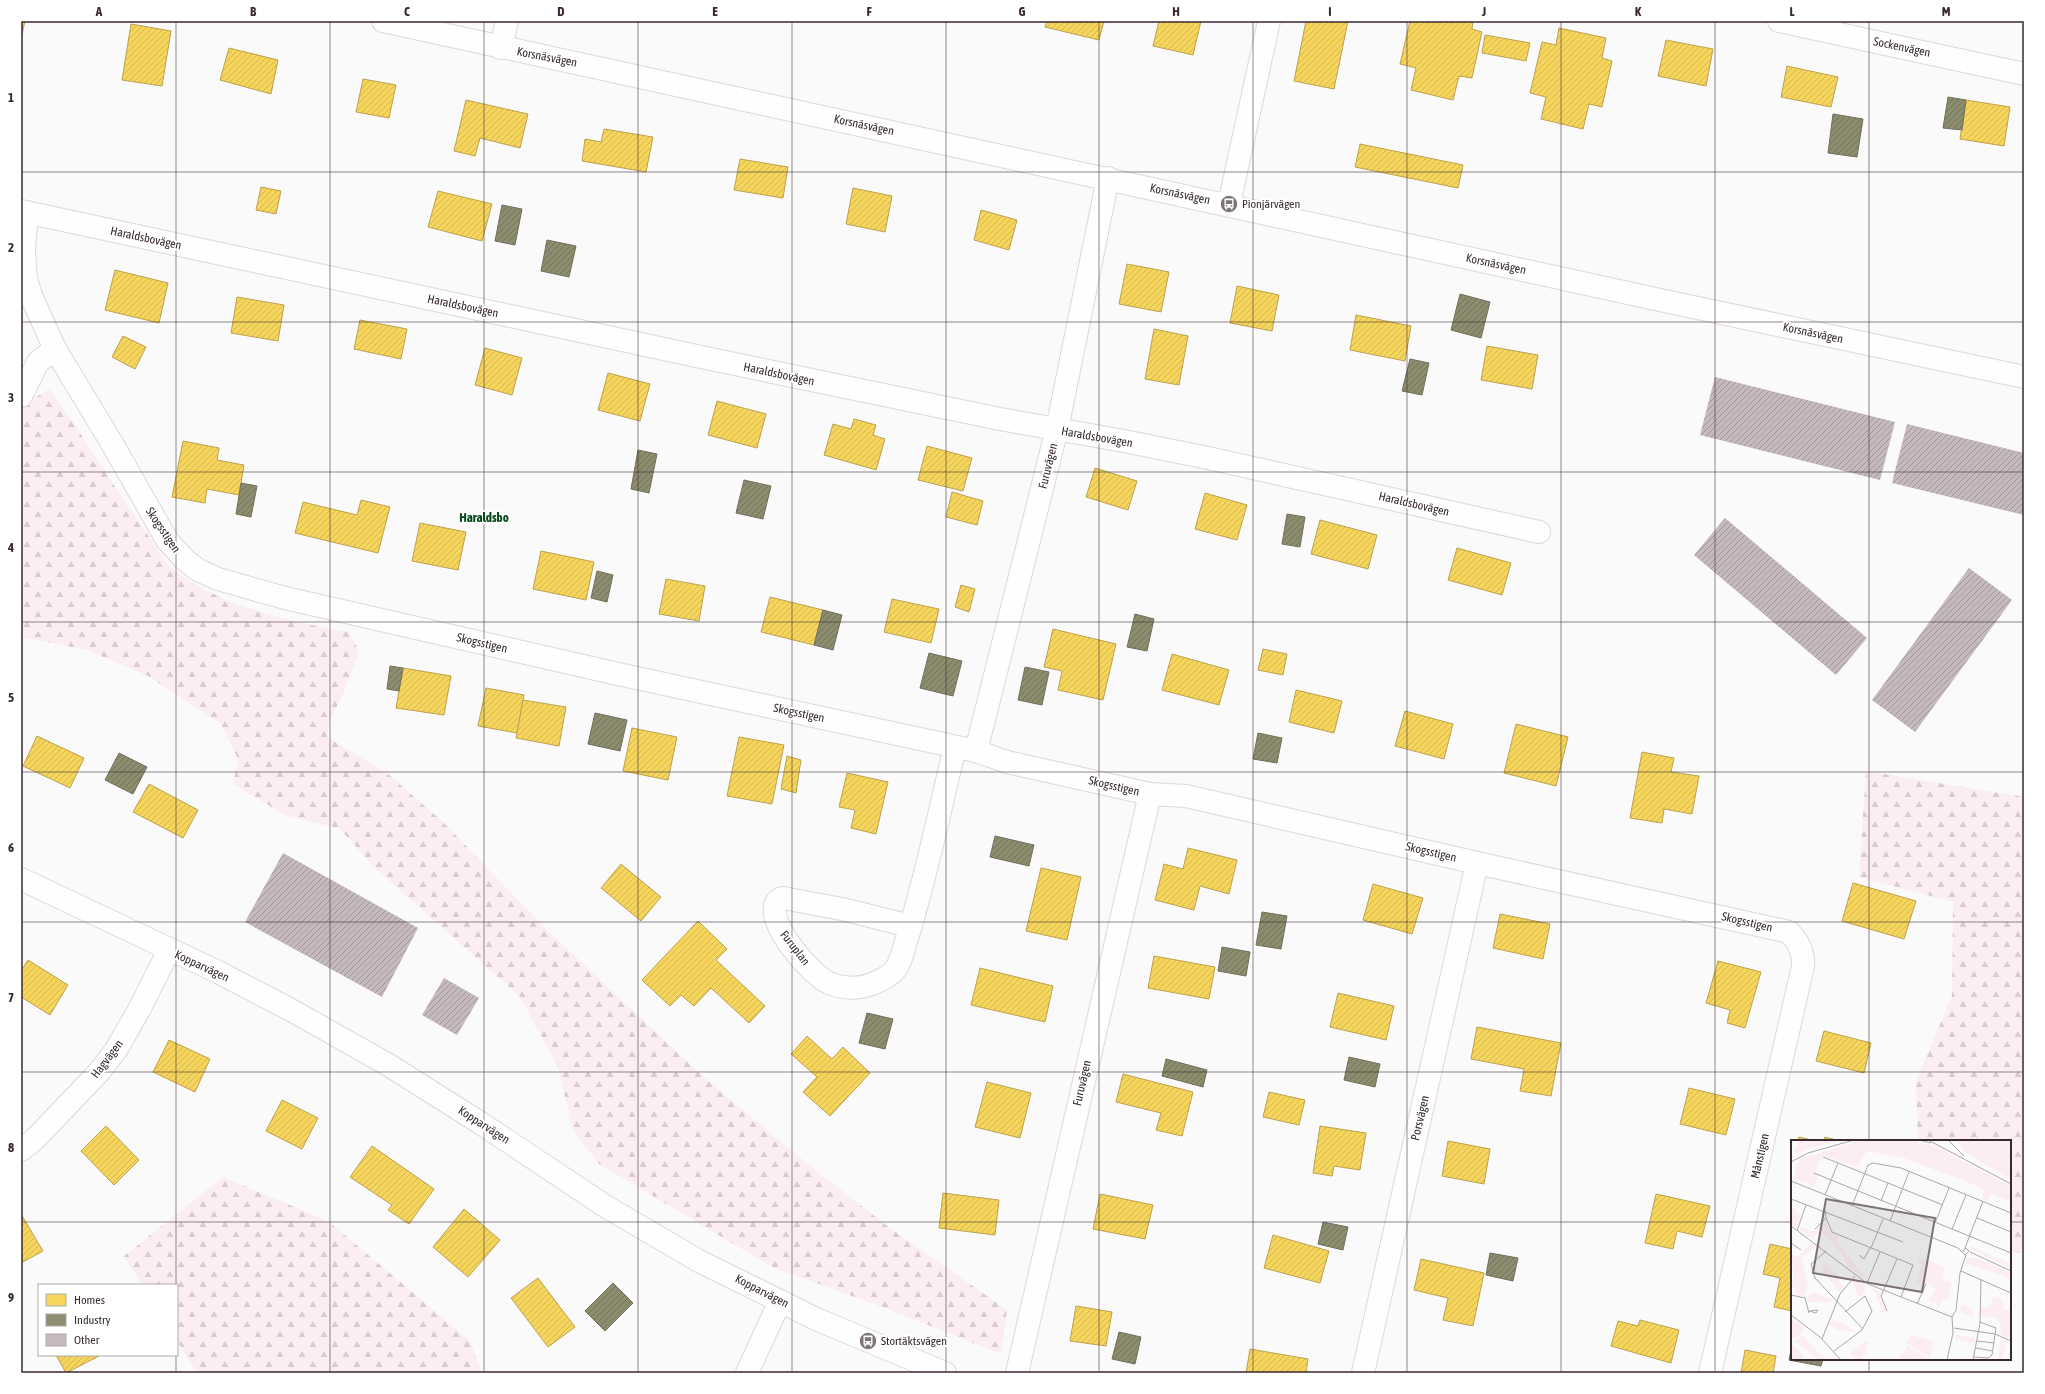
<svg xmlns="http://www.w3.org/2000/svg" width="2045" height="1394" font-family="'Asap Condensed',sans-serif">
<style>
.forest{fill:url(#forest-firs)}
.homes{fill:url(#homes-hatch);stroke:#bda14f}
.industry{fill:url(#industry-hatch);stroke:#736e5c}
.building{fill:url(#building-hatch)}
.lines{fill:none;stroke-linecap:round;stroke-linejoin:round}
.minor-casing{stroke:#ded7db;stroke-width:24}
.tertiary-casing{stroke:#ded7db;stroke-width:24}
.minor{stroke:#fefefe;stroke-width:22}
.tertiary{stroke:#fefefe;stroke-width:22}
.grid{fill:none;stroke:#382931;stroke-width:1;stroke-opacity:0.55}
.labels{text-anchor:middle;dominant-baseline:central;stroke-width:4;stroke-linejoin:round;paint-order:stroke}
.street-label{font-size:12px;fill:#382931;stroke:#fff}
.poi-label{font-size:12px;fill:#382931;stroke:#fff;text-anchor:start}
.neighbourhood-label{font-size:13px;font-weight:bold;fill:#02481a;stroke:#fff}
.inset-road{fill:none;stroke:#aca6aa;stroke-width:1}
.view{fill:#7c7277;fill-opacity:0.15;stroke:#7c7277;stroke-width:2}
.inset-edge{fill:none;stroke:#382931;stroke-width:2}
.neatline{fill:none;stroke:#382931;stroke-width:1.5}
.grid-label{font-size:13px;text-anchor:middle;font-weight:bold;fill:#382931}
</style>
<defs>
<pattern id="forest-firs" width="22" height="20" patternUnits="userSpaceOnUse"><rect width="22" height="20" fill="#fcedf4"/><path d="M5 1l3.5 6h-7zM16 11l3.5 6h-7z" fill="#d9cbd2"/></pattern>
<pattern id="homes-hatch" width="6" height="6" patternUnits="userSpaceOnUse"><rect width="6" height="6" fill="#f6d55c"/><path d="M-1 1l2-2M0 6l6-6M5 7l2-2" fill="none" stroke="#d4b750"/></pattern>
<pattern id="industry-hatch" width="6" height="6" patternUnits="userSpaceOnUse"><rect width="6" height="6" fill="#8c8c6e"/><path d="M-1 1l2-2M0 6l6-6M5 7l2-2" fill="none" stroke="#73725b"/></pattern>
<pattern id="building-hatch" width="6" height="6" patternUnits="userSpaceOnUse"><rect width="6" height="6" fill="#c5b8bf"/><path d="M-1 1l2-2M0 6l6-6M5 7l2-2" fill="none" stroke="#a1969c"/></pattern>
</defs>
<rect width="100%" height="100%" fill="#fafafa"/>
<g class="forest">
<path d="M49,389c35,46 63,96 97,143 7,10 18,31 28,38 50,38 115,51 175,62l10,20 -15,40 -14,28 -3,17 60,36 57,50 100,104 163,153 108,90 75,58 117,82 -6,44 -116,-46 -113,-41 -173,-103 -26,-34 -16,-65 -37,-68 -147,-131 -33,-37 -55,-14 -52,-31 5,-25 -17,-35 -73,-48 -61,-26 -66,-13v-227l7,-8z"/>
<polygon points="1866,771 2024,797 2024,1253 2010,1252 2010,1141 1918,1141 1916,1081 1952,996 1953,902 1859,877"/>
<polygon points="223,1177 328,1221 470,1341 482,1373 197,1373 177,1341 177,1285 142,1285 124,1256"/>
</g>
<g class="homes">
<polygon points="21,21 25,21 21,39"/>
<polygon points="1047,21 1104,21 1099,40 1045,27"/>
<polygon points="1159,21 1201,21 1193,55 1153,46"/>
<polygon points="1306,21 1348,21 1334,89 1294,81"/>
<polygon points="1410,21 1473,21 1472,29 1482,32 1472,78 1459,76 1453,100 1411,90 1416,68 1400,64"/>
<polygon points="131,24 171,31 162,86 122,80"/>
<polygon points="1559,28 1606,38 1602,58 1612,61 1602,107 1589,104 1583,129 1541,119 1546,97 1530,93 1542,42 1556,45"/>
<polygon points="1485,35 1530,43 1526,61 1482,53"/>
<polygon points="1666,40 1713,49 1706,86 1658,76"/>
<polygon points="229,48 278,60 271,94 220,80"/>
<polygon points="1787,66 1838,77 1831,107 1781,97"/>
<polygon points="363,79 396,85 389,118 356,112"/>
<polygon points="466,100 528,114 520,148 480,138 475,156 454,151"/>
<polygon points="1966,100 2010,107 2004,146 1960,139"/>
<polygon points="604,129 653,137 646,172 582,161 585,139 601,142"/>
<polygon points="1360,144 1463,165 1458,188 1355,167"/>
<polygon points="740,159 788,167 783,198 734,190"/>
<polygon points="261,187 281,191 276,214 256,210"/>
<polygon points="853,188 892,196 885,232 846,224"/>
<polygon points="438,191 492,204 482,241 428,227"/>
<polygon points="981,210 1017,220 1009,250 974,240"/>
<polygon points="1127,264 1169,272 1161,312 1119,304"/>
<polygon points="115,270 168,283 159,323 105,310"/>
<polygon points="1237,286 1279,295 1272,331 1230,323"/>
<polygon points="237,297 284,305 278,341 231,333"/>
<polygon points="1356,315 1411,326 1405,361 1350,350"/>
<polygon points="360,320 407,329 401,359 354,349"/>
<polygon points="1154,329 1188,336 1179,385 1145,379"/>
<polygon points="123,336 146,347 135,369 112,357"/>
<polygon points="1487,346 1538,355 1532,389 1481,380"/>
<polygon points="485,348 522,358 512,395 475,385"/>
<polygon points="608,373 650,384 640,421 598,410"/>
<polygon points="717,401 766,414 757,448 708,435"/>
<polygon points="854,419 876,425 873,435 885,439 876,470 824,455 833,424 851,429"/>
<polygon points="183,441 219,448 217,460 244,465 239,495 207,489 205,503 172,497"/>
<polygon points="927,446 972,458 963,491 918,480"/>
<polygon points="1095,468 1137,481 1128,510 1086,497"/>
<polygon points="952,492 983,501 977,525 946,517"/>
<polygon points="1205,493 1247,505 1237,540 1195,529"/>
<polygon points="361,500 390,507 378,553 295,533 303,502 357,515"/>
<polygon points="1320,520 1377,535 1368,569 1311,554"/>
<polygon points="420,523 466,532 458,570 412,561"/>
<polygon points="1457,548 1511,563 1502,595 1448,580"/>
<polygon points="541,551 594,562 586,600 533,589"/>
<polygon points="666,579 705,586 699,621 659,614"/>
<polygon points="961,585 975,589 969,612 955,607"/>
<polygon points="770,597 823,610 814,645 761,632"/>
<polygon points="892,599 939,609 931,643 884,632"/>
<polygon points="1053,629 1116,644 1103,700 1058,690 1062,671 1044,667"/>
<polygon points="1263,649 1287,654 1283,675 1258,670"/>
<polygon points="1172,654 1229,670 1219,705 1162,690"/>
<polygon points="403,668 451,676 444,715 396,708"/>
<polygon points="486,688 524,695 517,733 478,726"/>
<polygon points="1296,690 1342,701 1334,733 1289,722"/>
<polygon points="523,700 566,707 559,746 516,738"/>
<polygon points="1405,711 1453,724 1444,759 1395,746"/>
<polygon points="1516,724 1568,737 1556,786 1504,773"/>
<polygon points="632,728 677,737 668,780 623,771"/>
<polygon points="37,736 84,758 70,788 23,766"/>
<polygon points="739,737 784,745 772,804 727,796"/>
<polygon points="1642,752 1674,758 1671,772 1699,776 1692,814 1664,809 1662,823 1630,818"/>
<polygon points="787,756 801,760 796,793 781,789"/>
<polygon points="847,773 888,782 876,834 851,828 855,810 839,807"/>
<polygon points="149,784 198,810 183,838 133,812"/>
<polygon points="1188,848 1237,860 1229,894 1200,886 1194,910 1155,900 1164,864 1183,869"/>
<polygon points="621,864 661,897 641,921 601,888"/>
<polygon points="1041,868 1081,877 1067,940 1026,931"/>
<polygon points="1853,883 1916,901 1904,939 1842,921"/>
<polygon points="1373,884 1423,898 1412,934 1363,920"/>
<polygon points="1500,914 1550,924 1543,959 1493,948"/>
<polygon points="698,921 727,949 716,960 765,1006 749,1023 711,988 694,1006 681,995 670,1006 642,980"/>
<polygon points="1154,956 1215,967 1209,999 1148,988"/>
<polygon points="28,960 68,985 50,1015 21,997 21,971"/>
<polygon points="1718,961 1761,972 1745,1028 1727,1023 1730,1010 1706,1003"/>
<polygon points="980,968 1053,986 1045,1022 971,1005"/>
<polygon points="1338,993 1394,1006 1386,1040 1330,1027"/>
<polygon points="1477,1027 1561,1043 1551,1096 1520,1091 1524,1069 1471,1059"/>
<polygon points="1824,1031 1871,1043 1864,1073 1816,1061"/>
<polygon points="807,1036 832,1059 843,1047 870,1073 830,1116 803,1092 817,1077 791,1054"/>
<polygon points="169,1040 210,1059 195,1092 153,1072"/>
<polygon points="1123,1074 1193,1092 1182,1136 1156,1130 1161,1113 1116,1102"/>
<polygon points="987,1082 1031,1093 1020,1138 975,1127"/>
<polygon points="1689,1088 1735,1099 1726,1135 1680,1124"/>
<polygon points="1269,1092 1305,1100 1299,1125 1263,1117"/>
<polygon points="282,1100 318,1118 302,1149 266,1131"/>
<polygon points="106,1126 139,1160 114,1185 81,1151"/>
<polygon points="1320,1126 1366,1133 1360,1170 1334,1166 1332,1176 1313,1173"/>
<polygon points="1799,1137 1816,1141 1798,1141"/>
<polygon points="1825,1137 1840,1141 1824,1141"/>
<polygon points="1448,1141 1490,1149 1484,1184 1442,1176"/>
<polygon points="372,1146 434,1189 409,1224 388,1210 392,1205 350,1177"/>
<polygon points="943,1193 999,1200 995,1235 939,1228"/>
<polygon points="1100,1194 1153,1205 1145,1239 1093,1229"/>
<polygon points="1656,1194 1710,1206 1702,1237 1677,1231 1673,1249 1645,1243"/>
<polygon points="464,1209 500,1240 468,1277 433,1247"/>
<polygon points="21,1214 43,1251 21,1263"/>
<polygon points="1273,1235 1329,1251 1320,1283 1264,1268"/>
<polygon points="1770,1244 1792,1249 1792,1311 1774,1307 1780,1278 1763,1274"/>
<polygon points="1421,1259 1484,1273 1473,1326 1443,1320 1448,1298 1414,1290"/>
<polygon points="538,1278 575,1327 548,1347 511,1298"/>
<polygon points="1076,1306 1112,1312 1106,1346 1070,1341"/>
<polygon points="1640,1320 1679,1330 1671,1363 1611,1346 1618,1321 1638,1326"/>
<polygon points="1250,1349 1308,1359 1306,1373 1246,1373"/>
<polygon points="1745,1350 1776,1356 1773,1373 1741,1373"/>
<polygon points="56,1355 101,1355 66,1373"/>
</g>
<g class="industry">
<polygon points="1948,97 1966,100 1962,130 1943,128"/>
<polygon points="1833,114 1863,119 1857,157 1828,153"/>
<polygon points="502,205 522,209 515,245 495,241"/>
<polygon points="547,240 576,246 569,277 541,271"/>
<polygon points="1460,294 1490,302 1481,338 1451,330"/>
<polygon points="1410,359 1429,363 1422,395 1402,391"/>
<polygon points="638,450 657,454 649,493 631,489"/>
<polygon points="744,480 771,486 763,519 736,513"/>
<polygon points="241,483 257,486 251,517 236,514"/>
<polygon points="1287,514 1305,517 1300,547 1282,544"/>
<polygon points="597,571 613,575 607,602 591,598"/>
<polygon points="823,610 842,615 833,650 814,645"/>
<polygon points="1135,614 1154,619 1147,651 1127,647"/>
<polygon points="929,653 962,661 953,696 920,688"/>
<polygon points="390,666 403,668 399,691 387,689"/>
<polygon points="1025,667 1049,672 1042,705 1018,700"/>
<polygon points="595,713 627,720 620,751 588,744"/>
<polygon points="1258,733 1282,738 1277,763 1253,759"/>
<polygon points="119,753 147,767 133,794 105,780"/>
<polygon points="995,836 1034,845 1029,866 990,857"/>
<polygon points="1262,912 1287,916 1281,949 1256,945"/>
<polygon points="1222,947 1250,952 1246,976 1218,971"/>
<polygon points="867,1013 893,1019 885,1049 859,1043"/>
<polygon points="1349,1057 1380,1064 1375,1087 1344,1080"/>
<polygon points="1166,1059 1207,1070 1203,1087 1162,1076"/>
<polygon points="1323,1222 1348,1227 1343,1250 1318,1244"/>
<polygon points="1490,1253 1518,1258 1513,1281 1486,1275"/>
<polygon points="613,1283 633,1303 605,1331 585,1311"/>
<polygon points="1119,1332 1141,1337 1135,1364 1112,1359"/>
<polygon points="1792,1346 1792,1359 1823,1359 1821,1366 1789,1360"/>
</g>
<g class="building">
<polygon points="1715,377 1895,422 1880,480 1700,435"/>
<polygon points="1907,424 2024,453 2024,515 1892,483"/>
<polygon points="1725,518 1867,638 1836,675 1694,555"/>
<polygon points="1969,568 2012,600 1915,732 1872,700"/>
<polygon points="283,853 418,928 382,997 245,922"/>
<polygon points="444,978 479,998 457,1035 422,1015"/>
</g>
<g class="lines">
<defs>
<g id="minor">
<polyline points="1779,21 2024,74"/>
<polyline points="501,48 507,21"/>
<polyline points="1229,204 1269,21"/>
<polyline points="21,211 701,357 1000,419 1124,441 1208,458 1539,532"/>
<path d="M27,212l-3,39 2,28 6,19 23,51 58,96 54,95 18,20 13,10 20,9 67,19 333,76 358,77 31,11 143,32 36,2 291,67 312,69c9,9 15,20 14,34l-93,407"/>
<polyline points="21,396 38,362 55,349"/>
<polyline points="976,751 1057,429 1108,178"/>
<path d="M910,926l-68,-17 -59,-11c-5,1 -7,4 -8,8 -5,21 36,69 54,77 17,7 34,6 50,-2 5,-3 11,-5 15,-10 8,-9 10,-25 14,-36 19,-62 32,-126 47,-188"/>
<polyline points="21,1150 35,1139 99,1072 116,1050 140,1008 169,950"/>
<polyline points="747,1373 780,1301"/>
<polyline points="1017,1373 1150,794"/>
<polyline points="1363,1373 1477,863"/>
</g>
<g id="tertiary">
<polyline points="383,21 1660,300 2024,377"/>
<polyline points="21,879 218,972 291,1010 387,1064 482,1124 605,1206 699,1261 816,1319 945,1373"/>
</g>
</defs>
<use href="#minor" class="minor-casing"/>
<use href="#tertiary" class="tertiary-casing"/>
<use href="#minor" class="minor"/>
<use href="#tertiary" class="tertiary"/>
</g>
<path class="grid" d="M176,21v1264M330,21v1352M484,21v1352M638,21v1352M792,21v1352M946,21v1352M1099,21v1352M1253,21v1352M1407,21v1352M1561,21v1352M1715,21v1352M1869,21v1120M21,172h2003M21,322h2003M21,472h2003M21,622h2003M21,772h2003M21,922h2003M21,1072h2003M21,1222h1771M2010,1222h14M176,1355v18M1869,1359v14"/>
<defs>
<symbol id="bus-disc" viewBox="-11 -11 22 22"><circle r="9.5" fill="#7c7277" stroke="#fff"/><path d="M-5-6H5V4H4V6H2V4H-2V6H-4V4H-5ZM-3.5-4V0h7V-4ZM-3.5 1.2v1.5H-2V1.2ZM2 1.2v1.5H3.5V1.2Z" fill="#fff"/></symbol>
</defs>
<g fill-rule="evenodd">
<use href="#bus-disc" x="1219" y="194" width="20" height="20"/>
<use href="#bus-disc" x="858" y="1331" width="20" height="20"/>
</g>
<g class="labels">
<g class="street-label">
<text transform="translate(1902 47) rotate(12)">Sockenvägen</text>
<text transform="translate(547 57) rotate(11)">Korsnäsvägen</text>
<text transform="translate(864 125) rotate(12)">Korsnäsvägen</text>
<text transform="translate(1180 194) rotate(12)">Korsnäsvägen</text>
<text transform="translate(146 238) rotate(12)">Haraldsbovägen</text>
<text transform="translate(1496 264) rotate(12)">Korsnäsvägen</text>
<text transform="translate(463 306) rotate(12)">Haraldsbovägen</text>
<text transform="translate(1813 333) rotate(12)">Korsnäsvägen</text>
<text transform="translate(779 374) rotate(12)">Haraldsbovägen</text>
<text transform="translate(1097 437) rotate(10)">Haraldsbovägen</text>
<text transform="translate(1048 466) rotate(-76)">Furuvägen</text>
<text transform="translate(1414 504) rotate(13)">Haraldsbovägen</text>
<text transform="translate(163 530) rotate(56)">Skogsstigen</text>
<text transform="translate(482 643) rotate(13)">Skogsstigen</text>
<text transform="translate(799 713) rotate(12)">Skogsstigen</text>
<text transform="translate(1114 786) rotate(13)">Skogsstigen</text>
<text transform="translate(1431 852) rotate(13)">Skogsstigen</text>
<text transform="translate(1747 922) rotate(13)">Skogsstigen</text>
<text transform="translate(795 948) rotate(52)">Furuplan</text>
<text transform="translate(202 966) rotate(25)">Kopparvägen</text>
<text transform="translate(107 1059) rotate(-53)">Hagvägen</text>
<text transform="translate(1082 1083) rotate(-77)">Furuvägen</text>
<text transform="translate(1420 1118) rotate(-77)">Porsvägen</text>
<text transform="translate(484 1125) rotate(33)">Kopparvägen</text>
<text transform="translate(1760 1156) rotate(-77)">Månstigen</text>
<text transform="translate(762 1291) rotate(27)">Kopparvägen</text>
</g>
<g class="poi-label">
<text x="1242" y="204">Pionjärvägen</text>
<text x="881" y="1341">Stortäktsvägen</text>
</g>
<g class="neighbourhood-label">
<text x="484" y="517">Haraldsbo</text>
</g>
</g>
<g transform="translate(1791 1140)">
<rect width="220" height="220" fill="#fafafa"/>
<path d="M10,0h8l-7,13 -5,1 -3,-5zM64,140l11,5 -2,9 -5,4 -7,-16zM0,178l13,10 -2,6 -8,5 -3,-2zM11,196l2,1 22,23h-8l-23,-19zM117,206l22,14h-28l-3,-2z" fill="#fcedf4"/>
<path d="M18,0h31l-37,10zM71,0h50l22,6 76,40 1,16 -20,-8 -4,8 -5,-2 1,-10 -8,-5 -74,-28 -34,-6 -10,16 -34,-12 -8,17 3,2 -5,14 -6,-6 -15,-4 3,-2 1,-12 4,-5zM165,0h55v40l-46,-28zM0,68h4l2,7 4,-2 -4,15 -6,-5zM34,80l5,11 9,5 -2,5 30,39 -20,-14 -3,-9 -17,-21 -7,-4 -9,6 -11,-8 1,-3 10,4 9,-1v-5zM20,103l4,4 -13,12 6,29 -5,8 -7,-2 -1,-6 -4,-1v-7h3l-3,-26 7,3zM179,106l41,18v4l-39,-18zM127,117l27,10 -3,13 9,3 -2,16 -7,1 -5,10v-7l-9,-2 8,-12 -8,-6h-11l5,-18 -5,-2zM176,118h9l35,15v6l-46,-16zM36,124l11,11 1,7 5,5 -4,5 -16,-18 -3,-7zM82,148l9,5 -2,4 5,13 -2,3zM24,153l17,7v2h-24l-1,-6zM202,156l9,3 2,11h7v23l-3,6 -7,-4 -1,-12 -5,-5 -14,-2v-8l9,-1zM172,164l10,5v8l-14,-6zM42,180l11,4 12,8 -18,-2 -9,-6zM120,195l23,7 -4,16 -24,-15zM165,195l19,3 1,5 -20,-3zM210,198l5,3 -4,19h-4zM75,201l4,1 -4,5 1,7 -5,2v4h-5l-7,-7zM0,204l13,11 -1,5h-12z" fill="#fcedf4"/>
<path d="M121,209l17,11h-25z" fill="#fcedf4"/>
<path class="inset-road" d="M128,0l12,3M137,0l83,44M157,0l16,16M32,17l120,48M0,22l17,-9 46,-13M23,33l197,80M0,41l167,67 7,7 4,-4 -4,-3 -2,4M34,55l13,-32M0,59l112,43M90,61l7,-18M61,66l16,-41 5,-2 28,5 110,45M34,70l1,8 6,14 81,33 -12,32M186,78l34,14M99,81l19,-49M144,83l14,-35M0,86l77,58 84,33M24,89l11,-11M161,89l14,-34M6,91l9,-26M0,103l10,7M80,108l12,-29M174,108l18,-47M35,111l-15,13 4,14 48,51M179,112l41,19M68,115l5,4 6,-11M170,131l50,22M76,143l13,-31M0,155l14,3 4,15M126,164l9,-20M18,171l7,2 2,-3 -8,1M96,171l-6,-15 16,-37M0,175l29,22 21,23M163,188l41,6 16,7M31,199l18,-45 15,-18M186,201l17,2M185,208l16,3M43,211l28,-21 10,-19 -7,-15 -20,16M183,217l14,1 4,-3 4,-27 -16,-6M156,220l6,-27 -1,-16 4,-7 4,-37 6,-18M182,220l7,-37 1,-43"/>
<path class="view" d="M35,59l109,19 -13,74 -109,-19z"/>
<rect width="220" height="220" class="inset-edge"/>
</g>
<rect width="2045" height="1394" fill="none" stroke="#ffffff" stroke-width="44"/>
<rect x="38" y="1284" width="140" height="72" fill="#ffffff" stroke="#afa9ad"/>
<rect x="46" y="1294" width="20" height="12" fill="#f6d55c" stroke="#afa9ad"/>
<text x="74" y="1304" font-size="12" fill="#382931">Homes</text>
<rect x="46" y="1314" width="20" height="12" fill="#8c8c6e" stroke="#afa9ad"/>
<text x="74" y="1324" font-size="12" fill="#382931">Industry</text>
<rect x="46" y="1334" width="20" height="12" fill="#c5b8bf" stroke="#afa9ad"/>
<text x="74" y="1344" font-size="12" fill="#382931">Other</text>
<rect x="22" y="22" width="2001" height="1350" class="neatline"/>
<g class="grid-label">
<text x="99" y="16">A</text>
<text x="253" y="16">B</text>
<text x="407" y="16">C</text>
<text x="561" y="16">D</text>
<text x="715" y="16">E</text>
<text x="869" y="16">F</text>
<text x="1022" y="16">G</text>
<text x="1176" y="16">H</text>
<text x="1330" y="16">I</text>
<text x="1484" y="16">J</text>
<text x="1638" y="16">K</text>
<text x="1792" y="16">L</text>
<text x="1946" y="16">M</text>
<text x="11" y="102">1</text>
<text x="11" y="252">2</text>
<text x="11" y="402">3</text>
<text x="11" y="552">4</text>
<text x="11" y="702">5</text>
<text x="11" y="852">6</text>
<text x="11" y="1002">7</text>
<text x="11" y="1152">8</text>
<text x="11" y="1302">9</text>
</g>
</svg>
